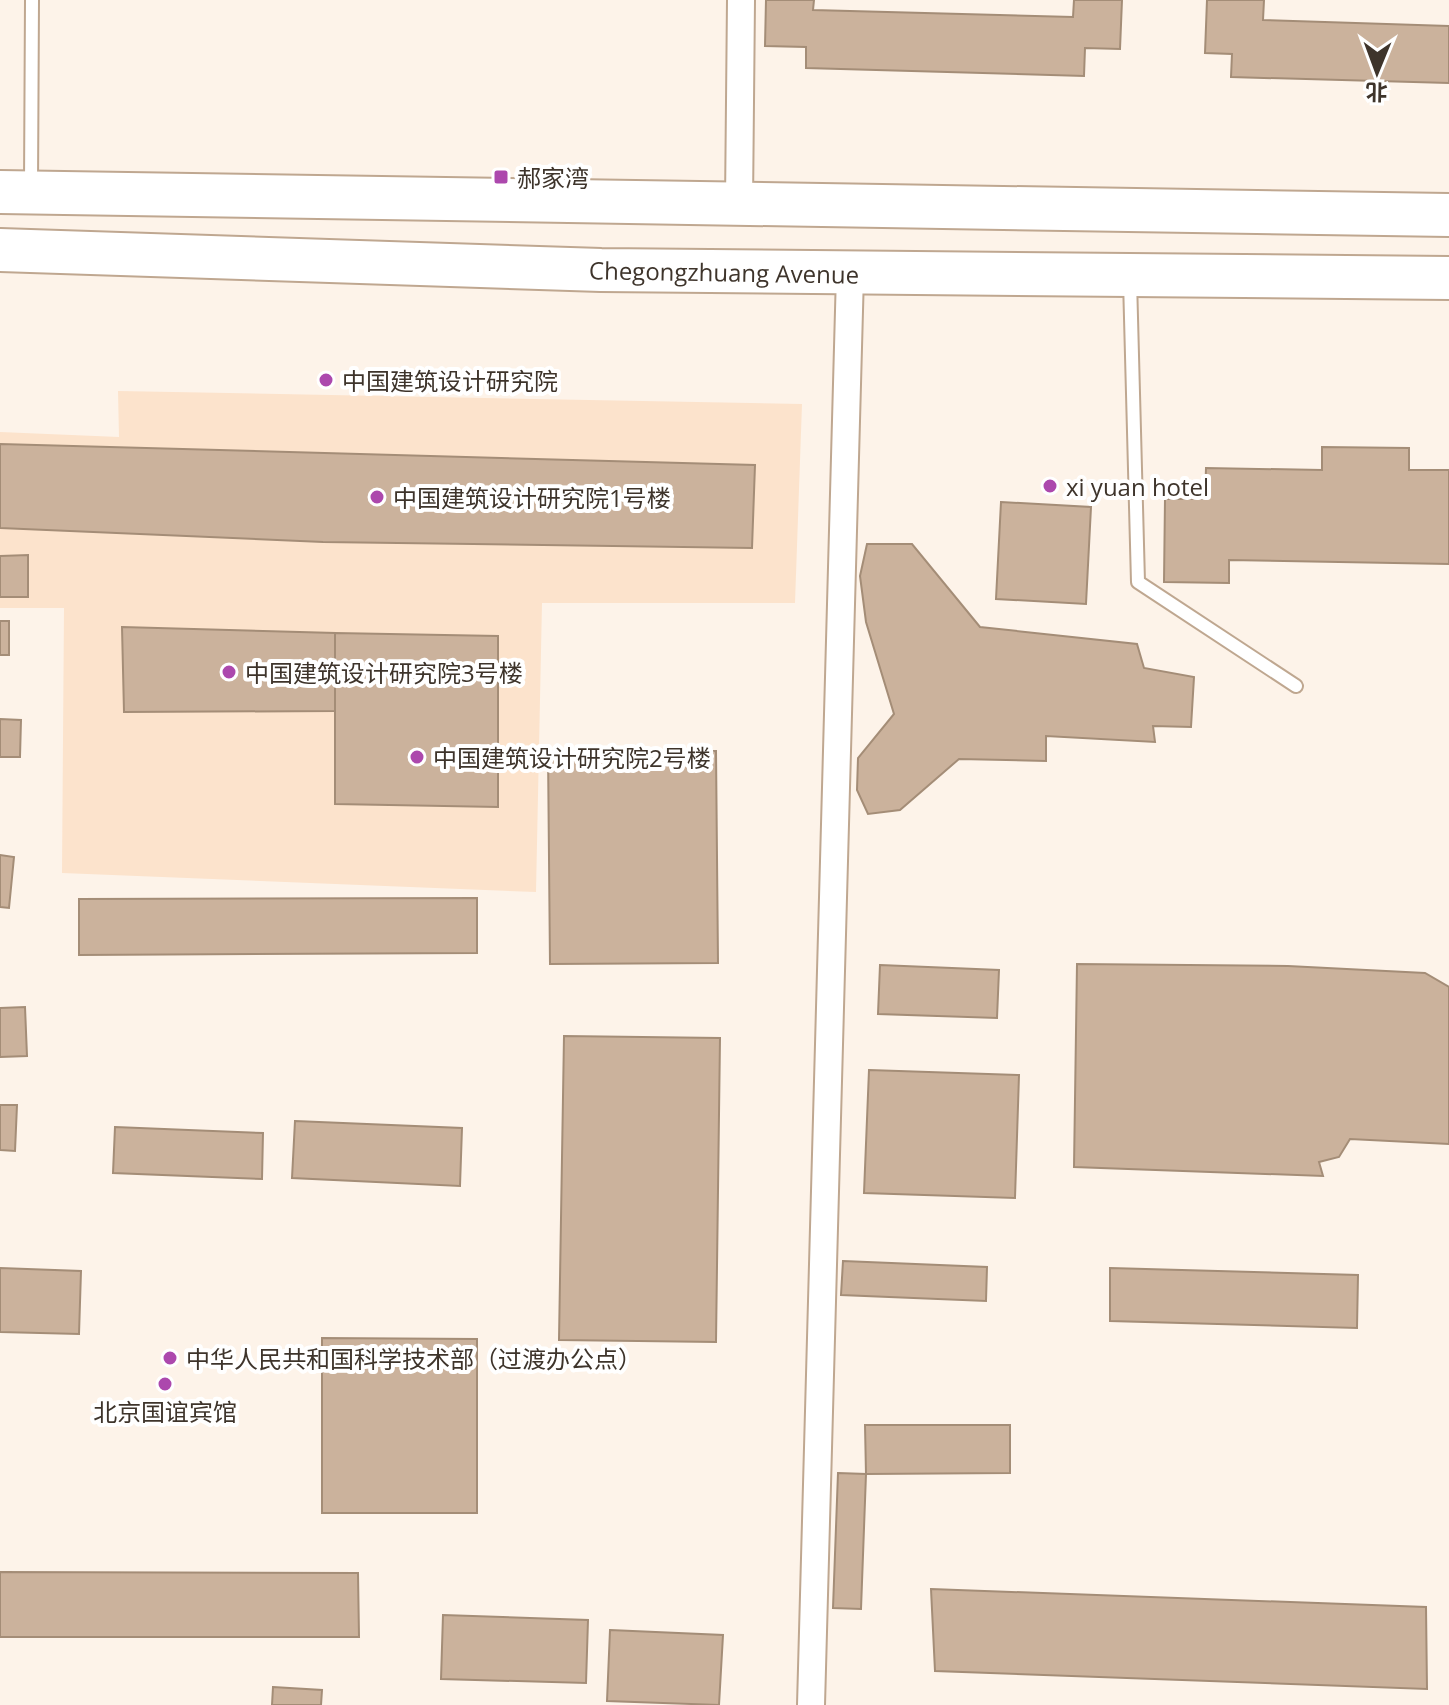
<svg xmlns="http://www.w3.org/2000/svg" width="1449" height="1705" font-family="'Open Sans','Noto Sans SC',sans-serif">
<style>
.built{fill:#fce3cc}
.building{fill:#cbb29c;stroke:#a48d77;stroke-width:2}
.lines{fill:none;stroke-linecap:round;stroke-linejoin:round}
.service-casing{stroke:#bfa790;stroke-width:16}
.minor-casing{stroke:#bfa790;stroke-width:30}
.primary-casing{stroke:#bfa790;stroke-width:46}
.service{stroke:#fff;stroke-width:12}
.minor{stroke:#fff;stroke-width:26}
.primary{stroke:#fff;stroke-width:42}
.poi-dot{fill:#ac48ad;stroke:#fff;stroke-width:3}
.labels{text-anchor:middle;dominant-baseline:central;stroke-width:8;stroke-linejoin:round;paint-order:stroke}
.poi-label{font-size:24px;fill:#3e342b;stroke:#fff;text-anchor:start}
.street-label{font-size:24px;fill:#3e342b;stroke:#fff}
</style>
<rect width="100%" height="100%" fill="#fdf3e9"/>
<polygon class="built" points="118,391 802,404 795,603 542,603 536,892 62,873 64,608 0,608 0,432 119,437"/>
<g class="building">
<polygon points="766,0 814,0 813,10 1073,17 1074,0 1122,0 1120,49 1085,48 1084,76 806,68 806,47 765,46"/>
<polygon points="1207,0 1264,0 1263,20 1449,26 1449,83 1231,77 1232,54 1205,53"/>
<polygon points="0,444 755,465 752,548 323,542 0,528"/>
<polygon points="1322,447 1409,448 1409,470 1449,470 1449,564 1229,560 1229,583 1164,582 1165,499 1205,499 1206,468 1322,470"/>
<polygon points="1001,502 1091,507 1086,604 996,599"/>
<polygon points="867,544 912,544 980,627 1137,644 1144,668 1194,677 1191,727 1153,726 1155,742 1046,736 1046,761 959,759 900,810 868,814 857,790 858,758 894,714 866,622 860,576"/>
<polygon points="28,555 28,597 0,597 0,556"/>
<rect x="0" y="621" width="9" height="34"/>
<polygon points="122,627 335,633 335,711 124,712"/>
<polygon points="335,633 498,636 498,807 335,804"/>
<polygon points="0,719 21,720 20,757 0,757"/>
<polygon points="716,751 718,963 550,964 548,752"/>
<polygon points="0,855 14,857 9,908 0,907"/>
<polygon points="477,898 477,953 79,955 79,899"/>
<polygon points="1077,964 1288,966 1425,973 1449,987 1449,1144 1350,1139 1339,1157 1319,1162 1323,1176 1074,1167"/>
<polygon points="880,965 999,970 997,1018 878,1014"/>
<polygon points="25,1007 27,1056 0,1057 0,1008"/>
<polygon points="564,1036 720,1038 716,1342 559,1340"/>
<polygon points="869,1070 1019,1075 1015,1198 864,1193"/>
<polygon points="0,1105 17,1105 15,1151 0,1150"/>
<polygon points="295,1121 462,1128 460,1186 292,1178"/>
<polygon points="115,1127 263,1133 262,1179 113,1173"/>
<polygon points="843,1261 987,1267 986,1301 841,1295"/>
<polygon points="0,1268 81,1271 79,1334 0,1332"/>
<polygon points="1110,1268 1358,1275 1357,1328 1110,1321"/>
<polygon points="322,1338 477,1339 477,1513 322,1513"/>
<polygon points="865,1425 1010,1425 1010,1473 866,1474"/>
<polygon points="838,1473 866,1474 861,1609 833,1608"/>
<polygon points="0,1572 358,1573 359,1637 0,1637"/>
<polygon points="931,1589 1426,1607 1427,1689 935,1671"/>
<polygon points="443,1615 588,1620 586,1683 441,1679"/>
<polygon points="610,1630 723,1635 719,1705 607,1701"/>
<polygon points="273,1687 322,1690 321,1705 272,1705"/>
</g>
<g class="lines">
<defs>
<g id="service">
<polyline points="31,185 32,0"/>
<polyline points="1130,280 1138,582 1296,686"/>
</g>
<g id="minor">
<polyline points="739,203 741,0"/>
<polyline points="811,1705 850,274"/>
</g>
<g id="primary">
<polyline points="0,192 1449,215"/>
<polyline points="0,250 601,270 1449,278"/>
</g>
</defs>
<use href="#service" class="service-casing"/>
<use href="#minor" class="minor-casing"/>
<use href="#primary" class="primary-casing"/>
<use href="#service" class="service"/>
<use href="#minor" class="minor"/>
<use href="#primary" class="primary"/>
</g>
<g class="poi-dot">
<rect x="493" y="169" width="16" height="16" rx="4"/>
<circle cx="326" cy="380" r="8"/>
<circle cx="1050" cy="486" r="8"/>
<circle cx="377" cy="497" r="8"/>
<circle cx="229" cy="672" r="8"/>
<circle cx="417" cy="757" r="8"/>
<circle cx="170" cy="1358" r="8"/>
<circle cx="165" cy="1384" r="8"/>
</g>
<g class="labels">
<g class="poi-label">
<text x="517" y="177">郝家湾</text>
<text x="342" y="380">中国建筑设计研究院</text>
<text x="1066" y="486">xi yuan hotel</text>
<text x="393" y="497">中国建筑设计研究院1号楼</text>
<text x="245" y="672">中国建筑设计研究院3号楼</text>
<text x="433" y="757">中国建筑设计研究院2号楼</text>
<text x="186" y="1358">中华人民共和国科学技术部（过渡办公点）</text>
<text x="165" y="1411" text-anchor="middle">北京国谊宾馆</text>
</g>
<g class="street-label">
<text transform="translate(724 272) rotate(1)">Chegongzhuang Avenue</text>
</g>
</g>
<g transform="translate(1377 72) rotate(181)" stroke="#ffffff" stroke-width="6" paint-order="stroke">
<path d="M0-6L14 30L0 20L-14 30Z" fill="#3e342b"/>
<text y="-12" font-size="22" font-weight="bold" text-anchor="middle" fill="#3e342b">北</text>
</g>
</svg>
